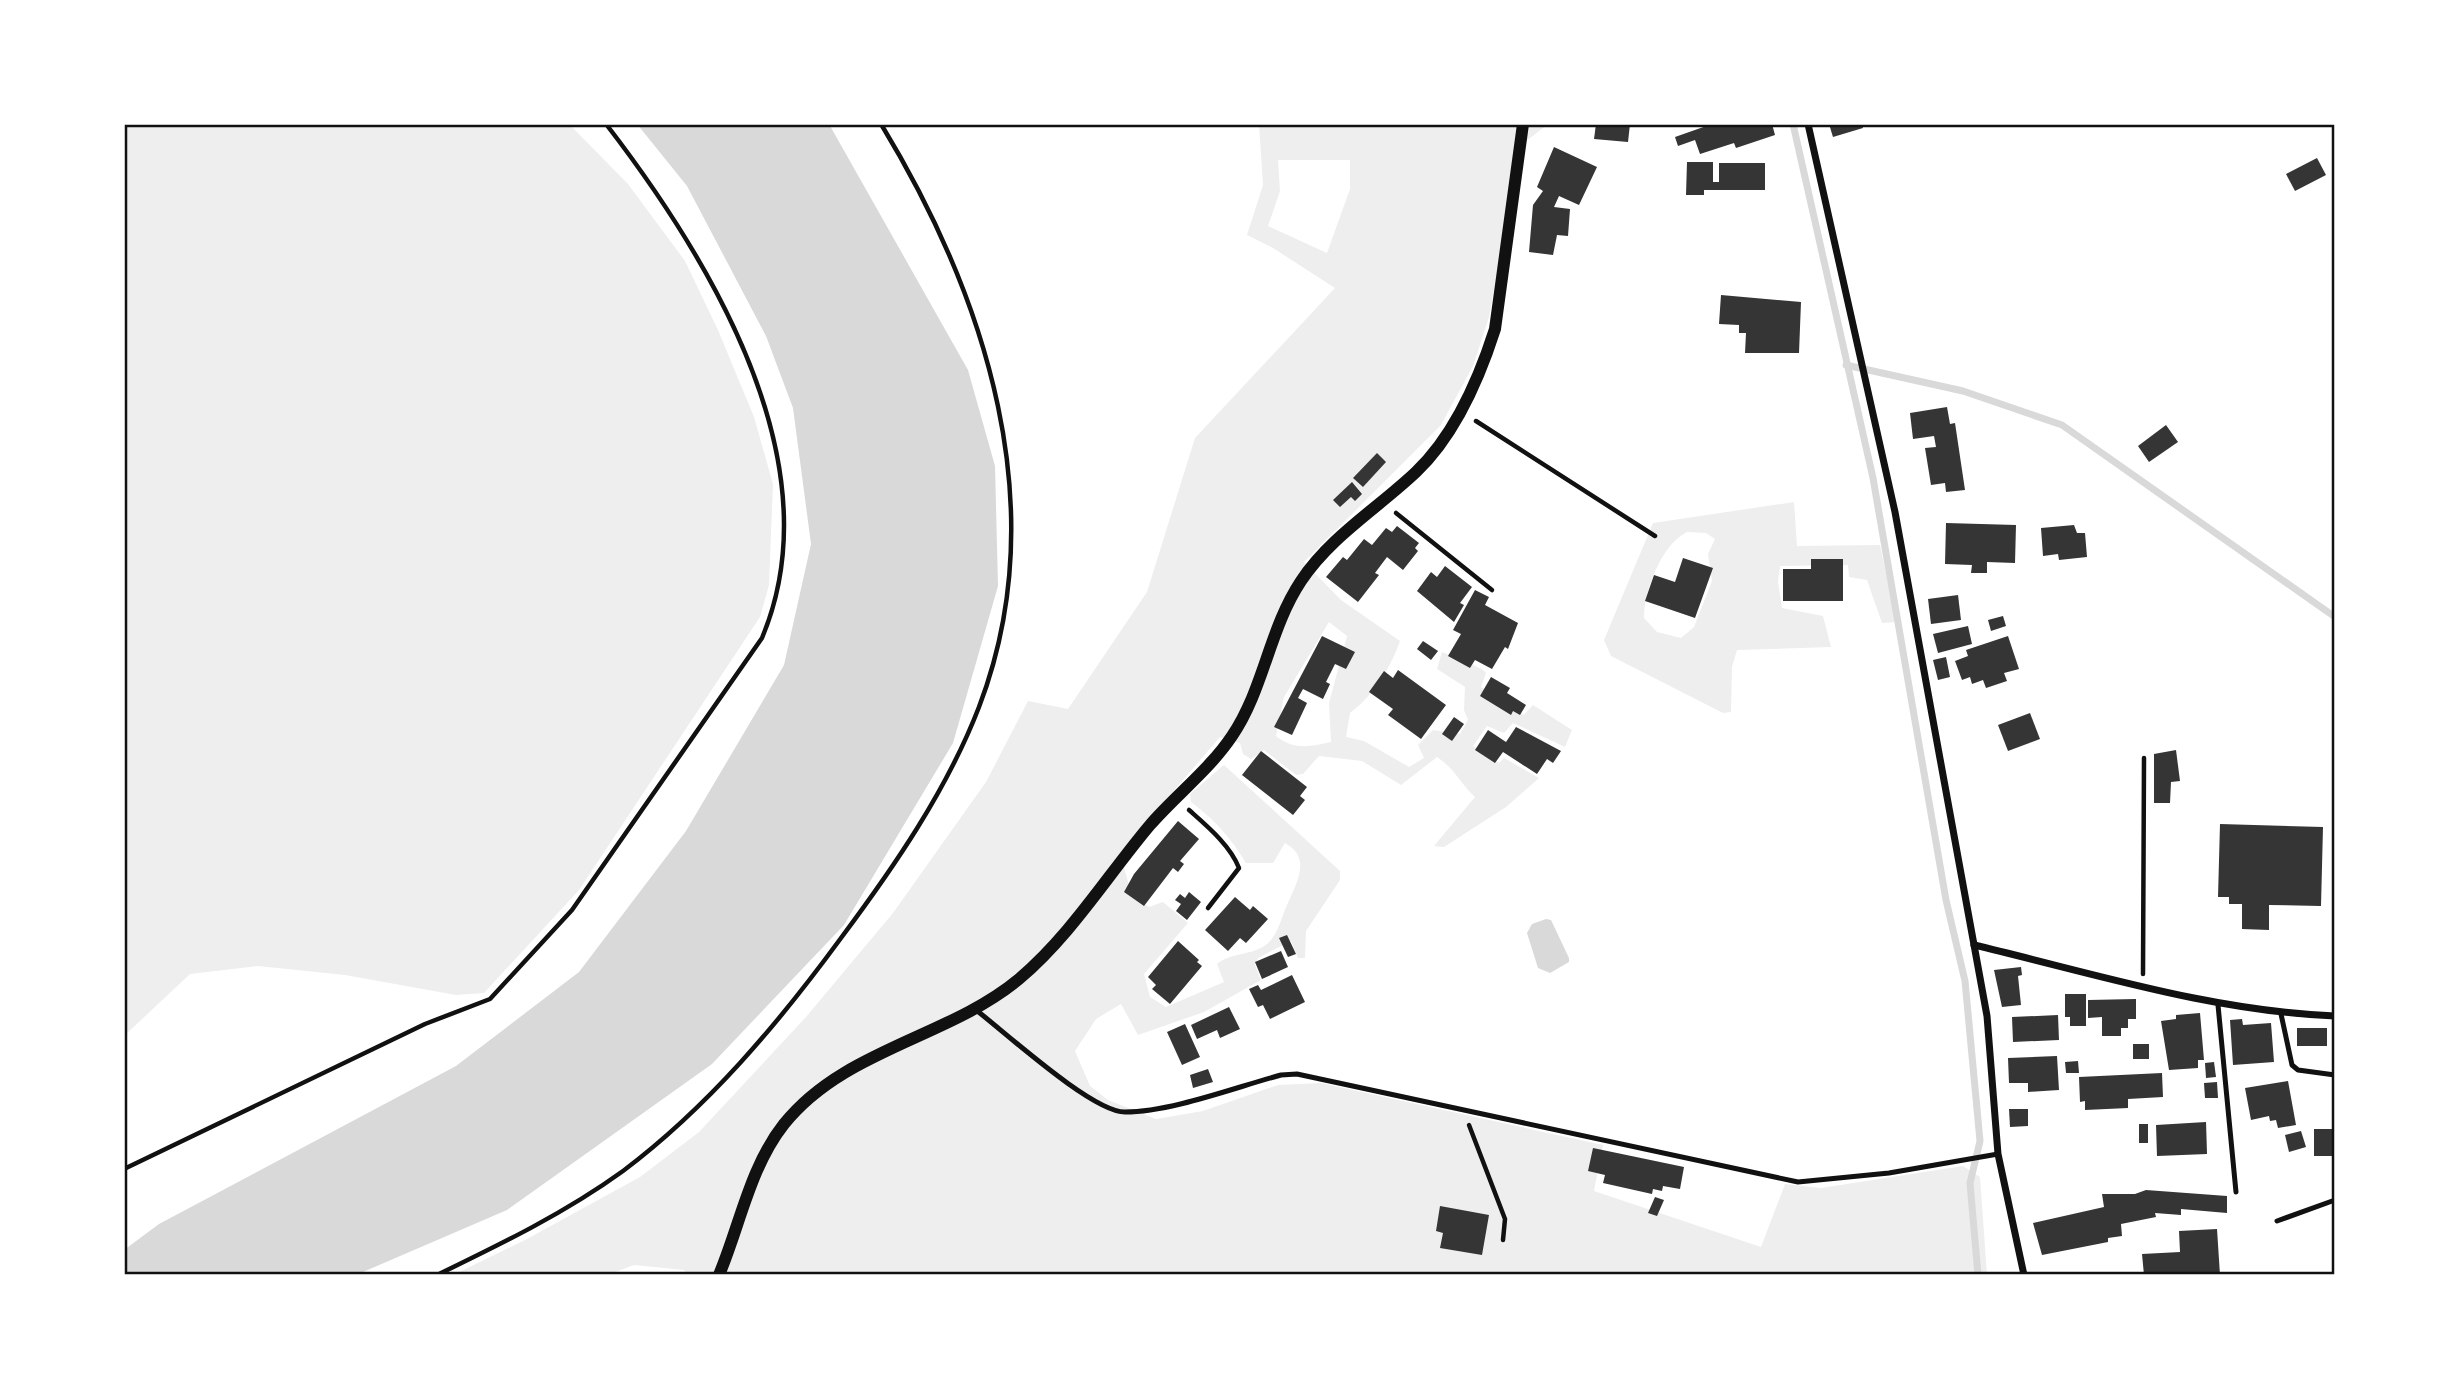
<svg xmlns="http://www.w3.org/2000/svg" width="2459" height="1399" font-family="Commissioner,sans-serif">
<style>
.green{fill:#eee;fill-rule:evenodd}
.water{fill:#d9d9d9}
.lines{fill:none;stroke-linecap:round;stroke-linejoin:round}
.stream{stroke:#d9d9d9;stroke-width:7}
.building{fill:#353535}
.path{stroke:#111;stroke-width:4.5}
.service{stroke:#111;stroke-width:5}
.minor{stroke:#111;stroke-width:7}
.tertiary{stroke:#111;stroke-width:12}
.neatline{fill:none;stroke:#111;stroke-width:2.5}
</style>
<rect width="100%" height="100%" fill="#fff"/>
<g class="green">
<polygon points="124,124 569,124 628,184 685,261 718,330 754,417 773,484 769,585 760,617 579,890 484,993 456,995 345,975 258,966 190,974 124,1036"/>
<path d="M1259,124h289l-23,18 -22,97 -14,78 -16,49 -32,59 -137,137 37,38 59,41c-10,28 -26,54 -50,72l-4,24 18,4 45,26 15,-9 -6,-13 15,-15 27,4 8,-14 -4,-10 1,-23 -28,-18 5,-17 40,17 4,4 -5,14 43,28 9,-10 39,25 -7,17 -52,-24 -9,10 -17,-7 -14,20 26,17 5,-5 35,20 -33,29 -62,40 -10,-1 41,-49c-17,-16 -18,-26 -38,-40l-36,28 -39,-24 -43,-5 -16,18 -7,1 -32,-25 -13,9 -8,-5 -3,-11 -20,-6 -100,116 12,43 17,11 14,-5 25,21 -44,51 6,23 16,10 58,-25 -7,-18c15,-13 39,-7 54,-24 8,-10 11,-24 16,-35 10,-23 25,-47 -2,-62l-12,20h-27c-15,-25 -32,-44 -55,-61l-1,-8 34,-29 116,106v9l-34,51 -1,27h-7l-7,-17 -33,17 -3,7 6,15 -57,32 -66,23 -17,-31 -25,15 -21,32 15,35 18,14 48,19 47,-8 75,-26 43,-2 282,62 -9,46 167,56 24,-63 36,4 142,-22 17,11 7,98h-1300l-3,-5 -50,-5 -27,10h-154l74,-36 113,-62 59,-45 107,-115 87,-104 93,-131 42,-81 40,8 79,-117 48,-154 140,-150 -62,-40 -26,-13 16,-50zM1278,160h72v29l-23,64 -59,-27 12,-35zM1329,622l18,14 -18,67 2,39c-21,5 -38,8 -55,-6l8,-39z"/>
<path d="M1794,502l3,44 83,-1 16,77 -14,1 -15,-43 -18,-3 -1,-12 -68,1 -2,16 4,26 41,8 8,31 -94,3 -5,17 -1,45 -8,1 -112,-57 -7,-16 49,-117zM1687,532l19,1 9,6 -7,15 4,27 -18,46 -13,11 -24,-6 -13,-14c0,-28 18,-74 43,-86z"/>
</g>
<g class="water">
<polygon points="637,124 829,124 968,370 995,466 998,586 953,743 844,925 712,1064 507,1210 356,1275 124,1275 124,1250 159,1224 456,1066 579,972 686,831 784,665 811,544 793,408 766,336 687,186"/>
<polygon points="1546,919 1551,920 1569,958 1569,962 1550,973 1538,968 1527,933 1532,924"/>
</g>
<g class="lines">
<g class="stream">
<polyline points="1793,124 1873,478 1946,900 1965,981 1980,1141 1970,1183 1978,1275"/>
<polyline points="1846,365 1963,391 2062,425 2335,617"/>
</g>
</g>
<g class="building">
<polygon points="1596,124 1630,124 1628,142 1594,139"/>
<polygon points="1712,124 1772,124 1775,135 1736,148 1734,143 1700,154 1695,140 1678,146 1675,137"/>
<polygon points="1829,124 1862,124 1863,128 1833,137"/>
<polygon points="1554,147 1597,167 1579,205 1559,196 1554,207 1570,209 1568,236 1557,235 1553,255 1529,252 1533,205 1543,191 1537,187"/>
<polygon points="2317,158 2326,175 2295,191 2286,174"/>
<polygon points="1687,162 1713,162 1713,182 1719,182 1719,163 1765,163 1765,190 1704,190 1704,195 1686,195"/>
<polygon points="1721,295 1801,302 1799,353 1745,353 1746,333 1739,333 1739,325 1719,324"/>
<polygon points="1947,407 1950,424 1955,423 1965,490 1946,492 1945,483 1931,485 1925,448 1936,447 1934,436 1913,439 1910,413"/>
<polygon points="2166,425 2178,442 2149,462 2138,446"/>
<polygon points="1377,453 1386,462 1363,487 1353,478"/>
<polygon points="1352,482 1362,494 1355,501 1351,497 1340,507 1333,500"/>
<polygon points="1946,523 2016,525 2015,563 1987,562 1987,573 1971,573 1972,565 1945,564"/>
<polygon points="2074,525 2077,533 2085,533 2087,557 2059,560 2058,554 2043,556 2041,528"/>
<polygon points="1397,526 1419,543 1415,548 1418,551 1403,570 1387,557 1375,573 1379,575 1358,602 1326,577 1343,557 1347,560 1364,539 1372,545 1386,528 1392,532"/>
<polygon points="1683,558 1713,568 1695,618 1645,601 1654,575 1675,582"/>
<polygon points="1811,559 1843,559 1843,601 1783,601 1783,569 1811,569"/>
<polygon points="1445,566 1472,587 1460,603 1464,605 1454,622 1417,591 1431,572 1437,577"/>
<polygon points="1475,590 1489,597 1485,605 1518,623 1508,649 1505,647 1492,669 1475,660 1470,668 1448,656 1461,634 1453,630"/>
<polygon points="1958,595 1961,620 1931,624 1928,599"/>
<polygon points="2003,616 2006,626 1991,631 1988,620"/>
<polygon points="1968,626 1972,644 1938,653 1933,634"/>
<polygon points="1322,636 1355,652 1346,669 1335,664 1326,682 1330,684 1323,699 1303,689 1298,698 1307,703 1292,735 1274,727"/>
<polygon points="2008,636 2019,669 2004,673 2007,681 1986,688 1983,680 1972,684 1970,677 1962,680 1955,661 1968,656 1966,650"/>
<polygon points="1423,641 1438,651 1431,660 1417,649"/>
<polygon points="1946,657 1950,677 1938,680 1933,660"/>
<polygon points="1398,670 1446,705 1421,739 1388,715 1393,709 1369,692 1384,671 1393,678"/>
<polygon points="1491,677 1510,688 1507,693 1526,705 1520,715 1513,711 1511,715 1480,696"/>
<polygon points="2030,713 2040,739 2008,751 1998,725"/>
<polygon points="1454,717 1464,724 1452,741 1442,734"/>
<polygon points="1516,727 1561,751 1553,763 1547,759 1537,774 1503,752 1495,763 1475,750 1488,730 1506,742"/>
<polygon points="2176,750 2180,781 2171,782 2170,803 2154,803 2154,754"/>
<polygon points="1261,751 1307,787 1300,796 1305,800 1293,815 1242,775"/>
<polygon points="1178,821 1199,839 1180,861 1184,864 1178,872 1173,868 1144,906 1124,892 1134,874"/>
<polygon points="2220,824 2323,827 2321,906 2269,905 2269,930 2242,929 2242,904 2229,904 2229,897 2218,897"/>
<polygon points="1189,892 1201,902 1187,920 1176,911 1181,904 1175,900 1180,894 1185,898"/>
<polygon points="1235,897 1250,910 1253,906 1268,919 1246,943 1240,938 1228,951 1205,930"/>
<polygon points="1287,935 1296,954 1288,957 1279,938"/>
<polygon points="1178,941 1199,960 1197,962 1202,966 1170,1004 1152,989 1156,985 1148,977"/>
<polygon points="1281,951 1288,967 1262,979 1255,962"/>
<polygon points="2021,967 2022,975 2018,976 2021,1005 2002,1007 1994,970"/>
<polygon points="1292,975 1305,1002 1270,1019 1263,1005 1258,1007 1249,989 1258,985 1261,990"/>
<polygon points="2065,994 2086,994 2086,1026 2070,1026 2070,1017 2065,1017"/>
<polygon points="2136,999 2136,1019 2128,1019 2128,1028 2121,1028 2121,1036 2102,1036 2102,1017 2088,1018 2088,1000"/>
<polygon points="1229,1007 1240,1029 1220,1038 1217,1030 1197,1039 1191,1025"/>
<polygon points="2200,1013 2204,1060 2198,1060 2198,1068 2169,1070 2161,1021 2176,1019 2176,1015"/>
<polygon points="2058,1015 2059,1040 2013,1042 2012,1017"/>
<polygon points="2242,1019 2243,1025 2271,1023 2274,1062 2233,1065 2230,1020"/>
<polygon points="1185,1024 1200,1057 1182,1065 1167,1032"/>
<rect x="2297" y="1028" width="30" height="18"/>
<rect x="2133" y="1044" width="16" height="15"/>
<polygon points="2057,1056 2059,1090 2028,1092 2028,1083 2009,1083 2008,1058"/>
<polygon points="2078,1061 2079,1073 2066,1073 2065,1062"/>
<polygon points="2214,1062 2216,1077 2206,1078 2205,1063"/>
<polygon points="1208,1069 1213,1082 1193,1088 1190,1075"/>
<polygon points="2162,1073 2163,1097 2128,1099 2128,1108 2085,1110 2085,1101 2080,1102 2079,1077"/>
<polygon points="2288,1081 2296,1125 2278,1128 2276,1120 2270,1121 2269,1116 2251,1120 2245,1088"/>
<polygon points="2217,1082 2218,1098 2205,1098 2204,1083"/>
<polygon points="2009,1109 2028,1109 2028,1126 2010,1127"/>
<polygon points="2206,1122 2207,1154 2157,1156 2156,1125"/>
<rect x="2139" y="1124" width="9" height="19"/>
<rect x="2314" y="1129" width="21" height="27"/>
<polygon points="2301,1131 2306,1147 2289,1152 2285,1135"/>
<polygon points="1593,1148 1684,1167 1680,1189 1663,1186 1662,1191 1653,1189 1652,1194 1603,1183 1605,1175 1588,1171"/>
<polygon points="2146,1190 2227,1196 2227,1213 2181,1209 2181,1215 2155,1213 2156,1217 2121,1224 2122,1236 2108,1238 2108,1242 2042,1255 2033,1223 2104,1207 2102,1194 2135,1194"/>
<polygon points="1655,1197 1664,1200 1657,1216 1648,1213"/>
<polygon points="1440,1206 1489,1215 1482,1255 1440,1248 1443,1233 1436,1231"/>
<polygon points="2217,1229 2220,1275 2144,1275 2142,1254 2180,1252 2179,1231"/>
</g>
<g class="lines">
<g class="path">
<polyline points="1476,421 1655,536"/>
<polyline points="1396,513 1492,590"/>
<path d="M1189,810c18,16 41,35 50,58l-31,40"/>
<polyline points="2143,974 2144,758"/>
<polyline points="1469,1125 1505,1219 1503,1240"/>
<path d="M124,1169l301,-145 65,-25 82,-89 190,-272c73,-174 -52,-379 -156,-514"/>
<path d="M437,1275c64,-31 128,-62 186,-104 85,-64 155,-147 218,-233 53,-71 106,-148 138,-231 76,-199 7,-410 -98,-583"/>
</g>
<g class="service">
<polyline points="2218,1005 2236,1192"/>
<path d="M976,1010c30,23 116,102 149,102 46,0 111,-25 156,-37l16,-1 501,108 91,-9 109,-19"/>
<polyline points="2281,1014 2292,1065 2298,1070 2335,1075"/>
<polyline points="2277,1221 2335,1200"/>
</g>
<g class="minor">
<polyline points="1808,124 1895,512 1987,1016 1998,1154 2024,1275"/>
<path d="M1974,945c119,28 237,66 361,71"/>
</g>
<path class="tertiary" d="M719,1275c21,-50 31,-108 65,-151 60,-75 164,-86 235,-145 52,-44 88,-103 131,-154 26,-30 60,-56 82,-89 32,-47 37,-107 69,-155 29,-44 77,-73 115,-109 39,-37 63,-93 79,-143l28,-205"/>
</g>
<rect width="2459" height="1399" fill="none" stroke="#ffffff" stroke-width="252"/>
<rect x="126" y="126" width="2207" height="1147" class="neatline"/>
</svg>
